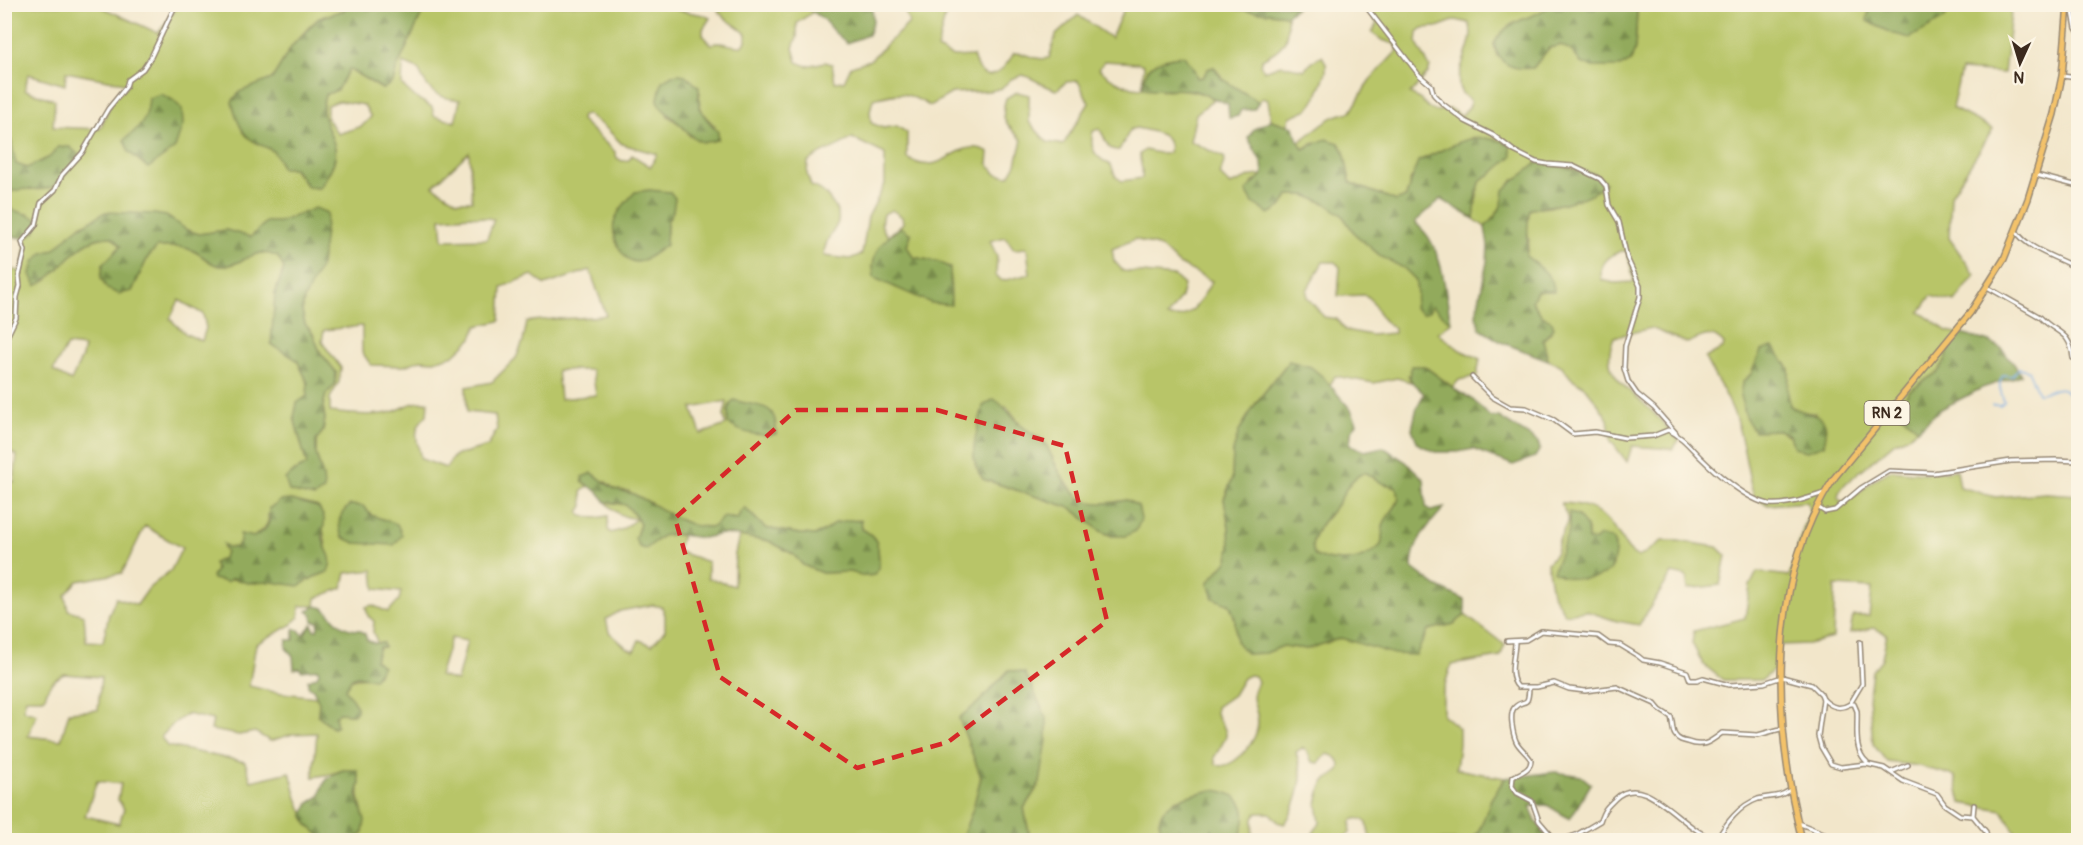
<svg xmlns="http://www.w3.org/2000/svg" width="2083" height="845" font-family="Pangolin,sans-serif">
<style>
.green{fill:#b8c568;stroke:#7a7843;stroke-width:1.5;fill-rule:evenodd}
.forest{fill:url(#forest-firs);stroke:#666a3d;stroke-width:1.5;fill-rule:evenodd}
.lines{fill:none;stroke-linecap:round;stroke-linejoin:round}
.stream{stroke:#78ace5;stroke-width:1.5}
.street-casing{stroke:#968874;stroke-width:6}
.primary-casing{stroke:#968874;stroke-width:8}
.street{stroke:#fff;stroke-width:3}
.primary{stroke:#f3c26a;stroke-width:5}
.marked{fill:none;stroke:#d62828;stroke-width:4.5;stroke-dasharray:12 8;stroke-linejoin:round}
.labels{text-anchor:middle;dominant-baseline:central;stroke-width:6;stroke-linejoin:round;paint-order:stroke}
.shield{fill:#fcf5e5;stroke:#75675a;stroke-width:1.5}
.shield-label{font-size:15px;font-weight:bold;fill:#3b2a1e}
</style>
<defs>
<pattern id="forest-firs" width="22" height="20" patternUnits="userSpaceOnUse" patternTransform="scale(1.5)"><rect width="22" height="20" fill="#92aa5c"/><path d="M5 1l3.5 6h-7zM16 11l3.5 6h-7z" fill="#788b4b"/></pattern>
</defs>
<rect width="100%" height="100%" fill="#fcf5e5"/>
<filter id="ink" filterUnits="userSpaceOnUse"><feTurbulence type="fractalNoise" baseFrequency=".0167" numOctaves="2"/><feDisplacementMap in="SourceGraphic" scale="12" xChannelSelector="R" yChannelSelector="G"/><feConvolveMatrix kernelMatrix="1 2 1 2 8 2 1 2 1" color-interpolation-filters="sRGB"/></filter>
<filter id="wash" filterUnits="userSpaceOnUse"><feTurbulence type="fractalNoise" baseFrequency=".008" numOctaves="4" result="noise"/><feDisplacementMap in="SourceGraphic" scale="24" xChannelSelector="R" yChannelSelector="G"/><feGaussianBlur stdDeviation="1.35" result="paint"/><feColorMatrix in="noise" values="0 0 0 0 0 0 0 0 0 0 0 0 0 0 0 0 0 1.4 0 .05"/><feComposite in="paint" operator="in"/></filter>
<g filter="url(#wash)">
<rect width="100%" height="100%" fill="#f2e6ca"/>
<g class="green">
<path d="M5,5h92l61,28 17,-23 1,-5h171l-3,5 -25,8 -10,9 -17,19 -20,33 -32,13 16,51c23,6 38,26 52,44l12,1c5,-9 13,-20 15,-30 4,-20 -19,-36 -10,-63l12,-5 12,-21 33,20 11,-7 3,-12 30,-65h249l2,5 27,5 6,3 -7,11v6l8,9c14,-4 20,4 32,2l3,-5v-7c-12,-13 -22,-11 -31,-29h88l10,7 -16,11v14l-4,11 4,14 10,4 18,-4 7,2 3,18 9,-1 7,-15 19,-6 39,-37 -6,-18h45l-11,44 16,8 20,-1c9,33 29,18 41,-3 16,0 18,8 35,5l7,-23 22,-20 33,23 13,-30 -3,-3h108l6,4 52,6c1,28 -1,31 -25,44l-2,5 4,7 17,-6 23,5 9,-9 9,-5 4,7v9l-9,24 -9,13 -18,8 -2,8 -17,-5 -3,-20 -6,-2 -3,4c-18,-9 -34,-18 -45,-35l-6,2 -5,8 -6,1 -4,-11 -32,24c20,-4 34,-1 53,8l-18,15 -6,27 35,17 -5,17 10,10 22,-9 11,-1 -11,8 29,24 8,-12h16l20,8 17,12 13,19 27,23 22,11 12,12 1,16 15,9 19,17 -13,11 22,17 20,9 -3,17 -18,4 -6,7 -29,-21 -16,9 3,7 -14,-4 -23,5 -39,-7 -6,11 -6,-10 -34,-16 -33,42 -17,28 -6,21 -1,27 -8,20 5,28 1,20 -2,13 -20,23 5,15 17,7 5,14 1,22 30,12 17,-7 24,3 34,-11 26,7 57,-6 4,-9 26,-6 11,-9 40,30 -5,12 -49,8 -8,26v24l16,13v16l-3,25 49,9 -14,21 -4,14 -13,27h-104l-3,-17c-6,-5 -10,-6 -16,-2l-1,12c-9,9 -23,10 -34,6l-3,-6 7,-10 -3,-19 4,-16 3,-6 15,-11c3,-10 -2,-15 -12,-17l-8,9 -7,-1 -5,-11 -5,-3 -6,4c2,8 5,16 5,23 0,13 -8,40 -17,49l-6,-2 -8,-9h-13l-4,5 -1,22h-14l4,-7 -29,-43 -38,10 -14,33 5,7h-147l10,-7 -5,-25 16,-25 -31,-113 -31,33 -19,15 22,59 -8,32 -12,31h-605c18,-20 -2,-34 4,-57l-17,-13 -12,4 -18,3 4,-44 -24,1 -23,7 -15,-9 -16,3 -28,-5 2,-10 -26,-6 -14,10 -12,13 6,9 78,16 6,19 39,-9 7,26 11,27 17,15h-320l-1,-360 10,2 3,-27 -12,-5v-181l16,2c5,-13 5,-41 8,-57l-13,-1 -11,-7 1,-12 11,-6 27,1 6,-32 -23,11 -12,-4 -4,-24 -6,-2zM1104,61l34,2 6,2 -2,23c-16,0 -32,-9 -43,-19zM403,63l15,6c10,22 17,29 42,31l-5,22 -21,-6 -2,-9 -16,-9 -14,-13zM66,72l63,12 -17,17 -12,28 -47,-2 2,-27 -30,-10 3,-16 37,11zM1023,75c13,4 21,12 34,15l9,-8 12,-1 11,22 -26,42 -16,-3 -18,-20v-27l-12,-3 -11,6c-7,22 1,27 16,42l-6,24 -7,12 -13,-2 -8,-10 1,-12c-34,-18 -45,29 -82,6v-25l-10,-7 -14,2 -12,-5 -1,-12 3,-12c29,-7 31,-8 57,7l22,-13 38,-2 12,-3 9,-9zM700,93c-4,14 5,24 15,33l-25,10 -8,-10 -15,-11zM339,101l25,4 7,12 -9,9 -24,8 -11,-16v-13zM587,114l20,15 15,15 35,10 -6,13 -19,-12 -3,5 -7,1 -5,-3 -2,-6 -34,-32 1,-5zM1137,128c16,4 36,5 32,25l-6,1 -18,-4 -5,4c-1,8 4,15 2,24l-20,3 -6,-4 -5,-12c-17,-8 -22,-17 -18,-34l6,-2c8,8 5,22 20,21l12,-21zM852,138l33,16v30l-17,33 -6,37 -12,5 -26,-3c0,-28 28,-28 6,-56 -6,-9 -10,-11 -19,-14l-4,-12 1,-12c13,-11 30,-14 44,-24zM469,152l3,49h-15l-24,-15zM315,208l6,56 -17,35 -2,12 3,13 8,10 7,18 16,20 -1,13 -9,9 -3,12 2,13 -2,12 -7,10v13l7,23 -28,-6 12,-6 -13,-48 13,-21 1,-13 -11,-23 -22,-66 9,-26 -6,-11c-25,-13 -33,9 -56,9 -11,0 -19,-11 -29,-15 -11,-6 -24,-4 -37,-4l-8,10 -16,34 -29,-27 18,-18 -9,-9c-29,-1 -45,24 -65,43l-4,-27 11,-3 28,-26 84,-8 21,14 12,4 27,-4 25,8 15,-16 14,1zM622,208l51,3 -6,11v11l-15,21 -11,7h-9l-8,-7 -8,-13 -2,-17zM892,210l10,7 1,6 -15,13c-7,-8 -8,-12 -5,-22zM471,216l23,3 -7,20 -44,1 -2,-22zM911,234l-4,12 6,11 26,5 -67,4zM1005,237l9,12 13,-1 3,26 -28,7 -6,-6 1,-18 -7,-16zM1135,239l25,8 19,17 33,17c-12,20 -20,40 -45,36l14,-20 3,-12 -10,-9 -51,-5 -9,-10 -2,-12zM1323,262h12l5,5 -2,29 27,-1 5,3 13,22 11,8v5l-23,2 -26,-5 -8,-11 -13,-2 -17,-20v-7zM590,270l16,45c-27,5 -52,2 -79,7l-4,20 -7,16 -24,24 -26,5 1,25 28,3 2,14 -9,17 -34,10 -8,12 -25,-9c-4,-19 -10,-30 6,-44l1,-13c-19,-1 -20,5 -36,10 -16,5 -46,2 -62,0v-14l9,-16 2,-14 -19,-26 2,-12 38,-4v26l9,13 33,1 16,-6 14,1 20,-6 18,-17 5,-12 23,-5 2,-34 30,-12 13,10zM179,300l24,14 3,14 -4,13 -16,-7 -16,-15zM67,345l17,2 -2,10 -11,24 -18,-10zM592,370l4,25 -36,4 -3,-29zM727,401l-3,15 2,9 -25,9 -9,-26zM1006,406l17,21 21,14 17,34 16,21 11,7 14,2 25,-5 -15,36 -11,-5 -30,-23 -88,-29zM605,481l11,9 12,1 23,12 8,7 35,16 19,1 25,-8 7,-11 20,20 35,6 15,1 8,-3 12,-9 26,-3 1,9c19,10 16,19 17,39l-5,7 -7,1 -18,-4 -27,1 -19,-8 -10,-11 -24,-13 -30,-5 -4,18 -1,32 -26,-8v-16l-31,-11 5,-15 -9,-2 -38,5 5,-15 -13,-19 -21,-3c9,11 17,15 30,17l-15,11 -10,3 -3,-3v-14l-12,2 -15,-2 -2,-4 4,-6 -1,-15 7,-5 -6,-4zM291,500l27,7c5,22 10,42 10,65l-32,12 -31,-3 -9,2 -43,-7 4,-6 -3,-7 9,-5 3,-6 -3,-4 13,-1 11,-11 7,1c7,-9 16,-9 14,-22l8,-10zM145,526l37,22 -11,22 -22,18 -12,17 -21,-7 -7,16 -6,28 -17,-1 -2,-26 -16,-5 -3,-15 13,-14 44,-8zM373,570l2,19 26,3 -2,8 -11,12 -16,-7 -6,2 2,9 6,5 -1,11 5,12 5,-1 1,4 -6,1 -3,12 7,6 -6,10c-14,4 -25,-4 -32,14l13,17 -4,7 -14,-1 -4,3 2,10 -4,2 -15,-13 1,-13 -3,-5 -42,-5 -25,-6 7,-42 35,-19 8,-8 1,-11h15l1,-8 26,-10 4,-15zM652,605l10,2 3,8v15l-13,15 -13,-5 -5,11 -7,-3 -18,-16 -3,-13 14,-8zM451,638l16,3 -10,40 -18,-5zM64,674l37,3 -3,33 -29,2 -8,28 -33,-4 9,-22 -14,-4 3,-12h19c2,-13 8,-18 19,-24zM1249,675l6,1 3,6c-11,21 0,21 0,41 0,16 -20,42 -37,43l-5,-2 -2,-6c3,-7 11,-16 12,-23 1,-10 -12,-14 -10,-28l17,-12 10,-17zM97,781l24,3 -3,16 6,9 -5,15 -34,-8z"/>
<path d="M1365,5h186c-21,17 -42,11 -57,39l3,12 36,12 16,-20 13,-3 11,7 8,11 54,-14 2,-38 -5,-6h238l-2,4 83,-1 2,-3h59l-8,68 -43,-3 -9,38 41,21 -42,66 -2,43 26,37 -20,27 -24,-6 -11,16 27,19 14,3 -12,16 -4,11 -7,11 -28,18 -11,17 2,7 17,15 -11,8 -12,5 -50,42 -6,8 -1,6 4,4 14,-7 19,-16 16,-9 34,3 32,-3 3,17 35,10 51,-4 32,2v345h-58l-18,-30 -41,-7 -6,-27 -36,-10 -32,-4 -14,-18 -4,-48 3,-25 10,-12 5,-25 -14,-6 -23,5 3,-17h16l3,-28 -37,-2 -2,52 -25,6 -28,1 -4,23 -14,12h-39l-20,-16 -11,-21 2,-12 51,-13 5,-32 7,-14 32,4 15,-50 6,-15 -3,-9 -39,3 -14,-8c-8,-28 -10,-59 -21,-86 -7,-19 -20,-35 -28,-53l18,-10 1,-4c-14,-15 -21,-7 -37,-1l-36,-15 -37,9c-14,34 7,46 29,66 13,11 24,25 36,37l-6,9 -41,-3 -5,16 -16,-21 -3,-22 -12,-18 -11,-14 -14,-9 -9,-12 -14,-6 -5,-20 8,-8 1,-10 -10,-6 -10,-15 5,-10 -11,-35 3,-15 -3,-18 4,-14 20,-2 16,-5 -28,-40 -11,11 -14,7c-7,19 -14,33 -28,47l-11,-8 3,-27 4,-12 13,-8 -20,-35 -35,15 -28,26 -5,19 -10,4c-15,-8 -31,-10 -46,-19l-6,-31 -29,-9 -12,7 -4,-7c19,-13 28,-27 52,-30l18,-31 29,-31 -3,-6 -13,-4 -10,-7 5,-10zM1456,20l13,3c11,23 -29,61 1,77v6l-9,10 -11,-7 -14,2 -6,-2 -9,-9 -11,-6 18,-21 2,-6 -13,-23 1,-12 5,-4 14,-1zM1621,251h6l7,31 -20,1 -12,-3c-4,-15 6,-24 19,-29zM1789,368l-1,26 2,12 12,6 13,1 -25,23 -11,-6 -37,-47 9,-9z"/>
<path d="M1365,472l17,11 14,4c9,18 -9,24 -13,39 -1,6 0,13 -2,19 -18,18 -42,19 -66,11 -12,-19 14,-38 23,-53 5,-8 7,-18 15,-24 3,-3 8,-5 12,-7z"/>
<path d="M1561,503c31,1 41,8 59,34 6,9 9,16 19,20l23,-16h16l39,6 9,9 -6,29 -32,4 -2,-13 -14,-3 -33,52 -22,-4 -31,-10 -21,3 -13,-21 -5,-30c12,-12 8,-12 13,-25 8,-19 11,-14 1,-35zM1578,516l10,14v10l27,5 -2,20c-17,14 -40,18 -59,6l15,-40v-13z"/>
</g>
<g class="forest">
<path d="M347,5h79l-30,65 -3,12 -10,7 -34,-20 -12,21 -12,5c-9,27 14,43 10,63 -2,10 -10,21 -15,30l-12,-1 -14,-19h-13c-6,-26 -18,-17 -33,-31 -9,-8 -13,-24 -16,-35l7,-10 33,-13 20,-33 27,-28 25,-8z"/>
<polygon points="803,5 868,5 872,7 873,21 868,35 847,43 834,32 823,19"/>
<polygon points="1229,5 1299,5 1287,15 1235,9"/>
<path d="M1551,5h81l5,6 -2,38 -4,12 -11,6h-27l-12,-4 -8,-11 -12,-7 -12,3 -16,20c-21,2 -34,-3 -39,-24 15,-28 36,-22 57,-39z"/>
<polygon points="1870,5 1870,4 1953,5 1944,19 1910,38 1891,33 1867,21"/>
<path d="M1184,56l9,11 4,11 6,-1 5,-8 6,-2 8,12 37,23 -5,7 -13,1 -3,6 -9,2 -1,-14c-12,-4 -24,-12 -37,-14 -16,-2 -31,1 -48,-2 -1,-25 20,-31 41,-32z"/>
<path d="M679,74l6,1 14,12v19l7,12 12,14v7c-19,9 -26,-3 -37,-14 -8,-7 -15,-12 -22,-20l-1,-6 4,-18 10,-6z"/>
<path d="M161,94l12,6 9,9 1,15 -8,24 -27,20 -19,-16 -5,-12c17,-14 23,-18 25,-42z"/>
<path d="M1271,120l23,7 3,11 6,11 23,-10 13,4 5,8 6,31c15,9 31,11 46,19l10,-4 12,-36c39,-16 49,-32 92,-17l2,12 -18,16 -13,8 -4,12 -3,27 -33,-20 -26,23c5,6 12,11 15,18 15,25 15,55 21,82l-19,-16 -4,6 -6,2 -8,-7 3,-11 -1,-16 -12,-12 -22,-11 -27,-23 -13,-19 -17,-12 -20,-8h-16l-8,12 -12,7 -16,-11 -7,-12 17,-17 -1,-11 -14,-25 6,-9z"/>
<path d="M4,138l7,2 5,24 11,4 23,-11 8,-10h12l9,8c-6,8 -17,27 -25,31 -14,8 -29,-2 -48,8l-1,12c12,7 23,7 34,14l-4,12 -10,6 -20,-2z"/>
<path d="M1538,162l58,12 9,9c-15,18 -53,23 -75,26 -4,16 -1,31 -4,47 11,9 28,19 28,35h-17l-5,10 10,15 10,6 2,5 -11,13 5,20 -47,-18 -21,-13 -4,-14 11,-53 1,-16 -3,-19c13,-13 18,-19 19,-37 10,-11 23,-17 34,-28z"/>
<path d="M649,190l21,2 5,6 -2,13 -6,11 -1,23c-8,5 -16,13 -25,16 -17,6 -30,-24 -27,-37 2,-12 13,-23 21,-32z"/>
<path d="M315,208l12,5 -6,52 -17,34 -2,12 3,13 8,10 7,18 16,20 -1,13 -9,9 -3,12 2,13 -2,12 -7,10v13l7,23 1,13 -10,7 -25,-6 -4,-12 10,-8 12,-6 -13,-48 3,-14 10,-7 1,-13 -11,-23 -26,-16 4,-50 9,-26 -6,-11c-25,-13 -33,9 -56,9 -11,0 -19,-11 -28,-15 -12,-6 -25,-4 -37,-4l-9,10 -16,34 -13,3 -12,-5 -6,-11 2,-14 18,-18 -9,-9c-36,-2 -46,34 -76,49l-5,-12 3,-12 9,-9 11,-3 18,-18 33,-20 49,2 12,2 21,14 12,4 27,-4 25,7 15,-15h14z"/>
<path d="M901,227l10,7 -4,12 6,11 26,5 11,6 1,37 -20,-2 -57,-25c-4,-27 7,-36 27,-51z"/>
<path d="M1961,334c36,10 40,8 60,41l-39,13 -41,21 -23,20 -17,-15 -2,-7 11,-17 28,-18 7,-11 4,-11z"/>
<path d="M1773,347l16,21 -1,26 2,12c22,12 43,4 34,39l-17,6 -13,-3 -4,-13 -11,-5 -25,1 -7,-11 -7,-24 2,-13 9,-9 10,-23z"/>
<path d="M1289,361l22,6 12,10 28,33 6,13 -6,9 -1,13 15,6 18,-4 23,15 18,17 2,28 5,4 13,-3c-16,17 -33,37 -32,60l24,18 29,14v15l-11,9 -26,6 -12,25 -22,-1 -53,-16 -34,11 -24,-3 -17,7 -19,1 -11,-13 -1,-22 -5,-14 -17,-7 -5,-15 20,-23 2,-13 -1,-20 -5,-28 8,-20 1,-27 6,-21 17,-28zM1365,472l17,11 14,4c10,18 -9,24 -13,39 -1,6 0,13 -2,19 -18,18 -42,19 -66,11 -10,-17 10,-36 20,-49 12,-15 10,-25 30,-35z"/>
<path d="M1411,366h13l35,26 14,8 17,17h9l39,25 2,7 -5,8 -22,8 -40,-16 -15,3h-22l-18,-8 -6,-15 5,-22 7,-13c-9,-11 -18,-11 -13,-28z"/>
<path d="M994,399c15,10 18,19 30,29 6,5 14,8 19,13 5,5 8,15 11,21 21,40 30,46 73,38l11,6 3,13 -5,12 -11,5h-13l-11,-5 -30,-23 -88,-29c-18,-22 -5,-47 0,-73z"/>
<path d="M734,400c23,8 44,0 42,34 -15,3 -37,-1 -48,-11 0,-9 -2,-16 6,-23z"/>
<path d="M592,473c8,5 15,12 23,16 7,3 15,3 22,7 24,11 48,34 76,31l10,-10 15,2 2,-7 5,-4 20,20 35,6 15,1 8,-3 12,-9 14,-3 12,1 1,8c19,10 16,19 17,39l-5,7 -8,1 -17,-4 -27,1 -19,-8 -10,-11 -24,-13 -37,-6 -11,-1 -18,4 -30,-4 -11,2 -16,13 -7,-2 -4,-8 5,-15c-12,-18 -10,-21 -34,-22l-8,-10 -15,-10 -1,-5z"/>
<path d="M291,500l27,7c12,17 3,16 5,32 2,14 12,15 5,33l-14,5 -15,9 -27,-4 -24,1 -16,-5 -5,4 -14,-3 -1,-3 4,-6 -2,-7 9,-5 3,-6 -3,-8 7,4 6,-1 4,-5v-8l14,3 12,-9 3,-6v-14l7,-3 3,-4z"/>
<path d="M350,505l13,1 8,9 26,9 5,11 -8,10 -39,-2 -13,-6c-5,-15 -4,-22 8,-32z"/>
<path d="M1569,512l9,4 9,11 1,13 6,1 5,-5 13,3c3,5 3,8 3,14 -1,5 -1,14 -6,18 -13,11 -43,10 -56,0l16,-40z"/>
<path d="M315,606l9,2c12,11 15,22 36,22l5,4 2,6 7,3h9l1,4h-5l-4,13 8,6 -9,13 -17,-3 -5,2 -7,11 12,18v4l-4,3 -14,-1 -4,3 2,10 -4,2 -15,-13 1,-13 -6,-13 -5,-3v-6l8,-3 3,-4 -1,-4 -16,2 -3,-3 -5,1 -1,-13 -7,-8 1,-8h7v-12l5,2 4,5 9,-11 2,6h3l2,-8 -6,-1 -1,-6 -5,-4z"/>
<polygon points="1009,670 1025,673 1047,719 1047,740 1040,783 1024,808 1029,834 1019,840 961,840 973,809 981,777 959,718 978,703"/>
<path d="M343,770h14l3,13 -3,12 8,25 -2,13 -7,7h-31l-17,-15 -5,-11 6,-11 11,-7c2,-15 9,-20 23,-26z"/>
<polygon points="1555,772 1581,776 1591,784 1570,819 1547,805 1530,806 1536,822 1553,840 1472,840 1481,827 1491,799 1505,778"/>
<path d="M1213,790c32,3 38,22 25,50h-72c-23,-35 20,-45 47,-50z"/>
</g>
<g class="lines">
<path class="stream" d="M1992,405h8l4,-3c-2,-10 -8,-16 -1,-27l9,1 7,-8 9,2 10,23c11,1 27,-14 32,5l8,4"/>
</g>
</g>
<g filter="url(#ink)">
<g class="lines">
<defs>
<g id="street">
<polyline points="1364,4 1419,75 1431,85 1434,95 1443,104 1465,121 1493,135 1514,151 1536,162 1547,164 1573,166 1600,179 1606,186 1609,205 1619,222 1627,258 1640,286 1640,297 1625,346 1624,368 1628,381 1637,394 1654,408 1676,433"/>
<polyline points="2068,10 2073,12 2076,28 2078,31"/>
<polyline points="2062,76 2078,78"/>
<polyline points="2036,175 2078,186"/>
<path d="M2016,231c13,20 42,26 62,38"/>
<path d="M1987,287l53,30c17,18 30,13 33,41"/>
<polyline points="4,343 16,318 17,297 20,286 19,276 25,251 22,242 36,225 41,203 55,190 62,175 82,153 108,109 126,87 128,80 143,69 151,57 176,4"/>
<path d="M1472,377l20,20 18,10 16,1 28,12 19,14 22,-2 30,6 15,-1 13,-1 15,-6c14,6 22,17 32,27 16,16 47,43 69,47 17,2 39,-6 55,-11"/>
<polyline points="1819,508 1825,512 1835,510 1861,488 1889,471 1933,473 2011,461 2055,460 2078,461"/>
<polyline points="1507,641 1526,640 1541,631 1598,636 1609,644 1620,645 1638,656 1643,660 1660,663 1687,672 1690,680 1697,680 1703,678 1729,685 1764,683 1782,677 1812,685 1821,694 1823,699 1818,736 1821,747 1831,764 1841,767 1866,764 1884,768 1903,781 1937,794 1945,805 1960,815 1973,816"/>
<path d="M1515,642c0,14 -8,34 3,45h19l17,-4 15,6 16,2 32,-4 38,17 5,6 11,7c2,6 1,14 4,18 3,5 8,6 13,7 15,6 22,0 34,-9l36,2 26,-7"/>
<path d="M1529,688c-1,22 -5,9 -15,20 -5,7 -1,26 2,33 3,7 11,12 15,19 0,10 -10,12 -18,17l-1,9 5,7 15,8 7,20 12,14 10,5 15,-5 24,-14c4,-12 6,-13 15,-22 32,-31 71,38 103,40"/>
<path d="M1823,699c9,9 17,11 27,5h4l3,7c1,17 -4,39 10,51"/>
<polyline points="1850,704 1862,684 1860,642"/>
<polyline points="1891,772 1908,765"/>
<polyline points="1974,805 1973,816 1986,832 1987,837 1984,840"/>
<polyline points="1798,823 1836,838 1855,840"/>
<path d="M1717,840c8,-16 23,-35 41,-41 14,-4 18,0 32,-9"/>
</g>
<path id="primary" d="M1802,840c-29,-114 -36,-261 33,-363l135,-164 34,-54 24,-60 26,-85 8,-38 6,-72"/>
</defs>
<use href="#street" class="street-casing"/>
<use href="#primary" class="primary-casing"/>
<use href="#street" class="street"/>
<use href="#primary" class="primary"/>
</g>
</g>
<path class="marked" d="M796,410h141l128,36 42,175 -159,121 -91,26 -137,-91 -45,-159z"/>
<g class="labels">
<rect class="shield" x="1864.5" y="401" width="45" height="24" rx="4.5"/>
<g class="shield-label">
<text x="1887" y="413">RN 2</text>
</g>
</g>
<rect width="2083" height="845" fill="none" stroke="#fcf5e5" stroke-width="24"/>
<g transform="translate(2020 63) rotate(184)" stroke="#fcf5e5" stroke-width="4.5" paint-order="stroke">
<path d="M0-4.5L10 22L0 15L-10 22Z" fill="#3b2a1e"/>
<text y="-9" font-size="16" font-weight="bold" text-anchor="middle" fill="#3b2a1e">N</text>
</g>
</svg>
